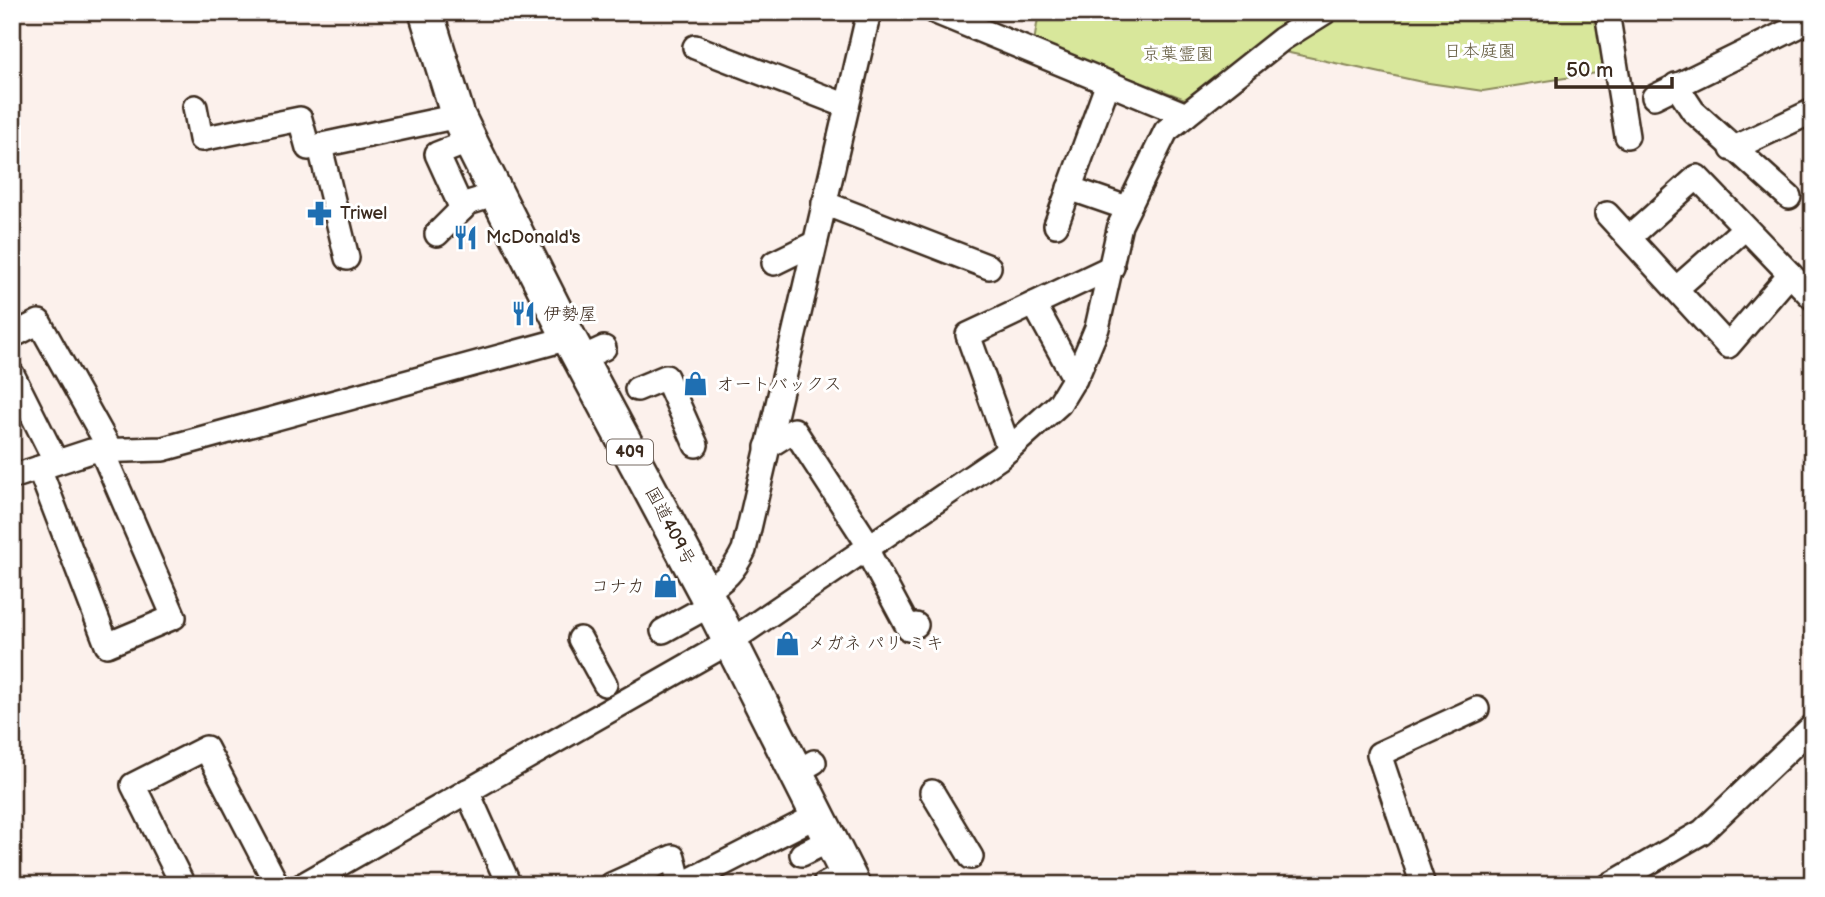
<svg xmlns="http://www.w3.org/2000/svg" width="1825" height="897" font-family="'Balsamiq Sans','Klee One',sans-serif">
<style>
.green{fill:#d8e79b;stroke:#8a885c;stroke-width:2}
.lines{fill:none;stroke-linecap:round;stroke-linejoin:round}
.minor-casing{stroke:#3b2a1e;stroke-width:28}
.highway-casing{stroke:#3b2a1e;stroke-width:38}
.minor{stroke:#fff;stroke-width:23}
.highway{stroke:#fff;stroke-width:33}
.labels{text-anchor:middle;dominant-baseline:central;stroke-width:6;stroke-linejoin:round;paint-order:stroke}
.shield{fill:#fff;stroke:#766a62;stroke-width:2}
.shield-label{font-size:16px;font-weight:bold;fill:#3b2a1e}
.park-label{font-size:18px;fill:#62593d;stroke:#fff}
.poi-label{font-size:18px;fill:#3b2a1e;stroke:#fff;text-anchor:start}
.street-label{font-size:18px;fill:#3b2a1e;stroke:#fff}
</style>
<rect width="100%" height="100%" fill="#fcf1ec"/>
<filter id="ink" filterUnits="userSpaceOnUse"><feTurbulence type="fractalNoise" baseFrequency=".0143" numOctaves="2"/><feDisplacementMap in="SourceGraphic" scale="14" xChannelSelector="R" yChannelSelector="G"/><feConvolveMatrix kernelMatrix="1 2 1 2 8 2 1 2 1" color-interpolation-filters="sRGB"/></filter>
<g filter="url(#ink)">
<g class="green">
<polygon points="1039,12 1302,12 1185,99 1034,42"/>
<polygon points="1337,12 1603,12 1610,71 1483,91 1422,82 1276,50"/>
</g>
<g class="lines">
<defs>
<g id="minor">
<polyline points="936,12 1186,115"/>
<polyline points="1607,12 1627,136"/>
<polyline points="695,47 847,106"/>
<polyline points="1676,85 1693,111 1789,197"/>
<polyline points="1654,97 1813,19"/>
<polyline points="195,107 201,139 300,119 308,148 458,116"/>
<polyline points="1732,149 1813,111"/>
<polyline points="322,155 347,258"/>
<polyline points="1069,188 1127,208"/>
<polyline points="824,203 989,267"/>
<polyline points="462,209 437,154 470,141"/>
<polyline points="1607,214 1728,346 1790,274"/>
<polyline points="1056,225 1108,83"/>
<polyline points="437,234 468,203 497,194"/>
<polyline points="1630,237 1697,177 1813,298"/>
<polyline points="774,263 815,243"/>
<polyline points="1677,288 1745,228"/>
<polyline points="1034,304 1075,379"/>
<polyline points="12,336 39,322 111,451"/>
<polyline points="580,359 604,348"/>
<polyline points="12,374 56,462"/>
<polyline points="637,389 666,377 696,445"/>
<polyline points="767,447 794,430 870,547"/>
<polyline points="1009,449 968,335 1112,267"/>
<polyline points="39,468 107,645 174,617 102,451"/>
<polyline points="12,477 91,451 163,449 569,338"/>
<polyline points="866,549 909,629 916,625"/>
<path d="M705,592c20,-12 29,-21 39,-42l125,-538"/>
<polyline points="663,631 712,604"/>
<polyline points="580,639 605,684"/>
<polyline points="796,772 814,762"/>
<polyline points="467,791 509,885"/>
<polyline points="932,792 971,857"/>
<polyline points="802,854 830,840"/>
<polyline points="183,885 133,785 206,748 277,885"/>
<polyline points="303,885 731,641 999,458 1059,404 1079,371 1097,328 1120,225 1166,131 1282,39 1325,12"/>
<polyline points="611,885 673,857 680,885"/>
<polyline points="681,885 818,815"/>
<polyline points="824,885 847,873"/>
<polyline points="1423,885 1379,754 1477,709"/>
<polyline points="1610,885 1702,832 1813,726"/>
</g>
<polyline id="highway" points="426,12 458,116 470,141 569,338 705,592 853,885"/>
</defs>
<use href="#minor" class="minor-casing"/>
<use href="#highway" class="highway-casing"/>
<use href="#minor" class="minor"/>
<use href="#highway" class="highway"/>
</g>
</g>
<defs>
<symbol id="pharmacy-bare" viewBox="-9 -9 18 18"><path d="M-2-6h4v4h4v4h-4v4h-4v-4h-4v-4h4Z" fill="#1f6fb2" stroke="#fff" stroke-width="2.5" paint-order="stroke"/></symbol>
<symbol id="restaurant-bare" viewBox="-9 -9 18 18"><path d="M-5-6h1v4h1v-4h1v4h1v-4h1v5L-1.5 .5V6h-2V.5L-5-1ZM5-6V6H3V1.5H1.5Q1.5-4 5-6Z" fill="#1f6fb2" stroke="#fff" stroke-width="2.5" paint-order="stroke"/></symbol>
<symbol id="shop-bare" viewBox="-9 -9 18 18"><path d="M-5-2.5h2.3a2.7 3.5 0 0 1 5.4 0H5L5.5 6h-11ZM-1.5-2.5h3a1.5 2.3 0 0 0-3 0Z" fill="#1f6fb2" stroke="#fff" stroke-width="2.5" paint-order="stroke"/></symbol>
</defs>
<g fill-rule="evenodd">
<use href="#pharmacy-bare" x="302" y="196" width="35" height="35"/>
<use href="#restaurant-bare" x="448" y="220" width="35" height="35"/>
<use href="#restaurant-bare" x="506" y="296" width="35" height="35"/>
<use href="#shop-bare" x="678" y="366" width="35" height="35"/>
<use href="#shop-bare" x="648" y="568" width="35" height="35"/>
<use href="#shop-bare" x="770" y="626" width="35" height="35"/>
</g>
<g class="labels">
<rect class="shield" x="607" y="439.5" width="46" height="25" rx="5"/>
<g class="shield-label">
<text x="630" y="452">409</text>
</g>
<g class="park-label">
<text x="1480" y="51">日本庭園</text>
<text x="1178" y="54">京葉霊園</text>
</g>
<g class="poi-label">
<text x="340" y="213">Triwel</text>
<text x="486" y="237">McDonald's</text>
<text x="543" y="314">伊勢屋</text>
<text x="716" y="384">オートバックス</text>
<text x="645" y="586" text-anchor="end">コナカ</text>
<text x="808" y="643">メガネ パリ ミキ</text>
</g>
<g class="street-label">
<text transform="translate(670 526) rotate(62)">国道409号</text>
</g>
</g>
<rect width="1825" height="897" fill="none" stroke="#fff" stroke-width="42"/>
<rect x="21" y="21" width="1783" height="855" fill="none" stroke="#3b2a1e" stroke-width="2.5" filter="url(#ink)"/>
<path d="M1556 77v10h116v-10" fill="none" stroke="#3b2a1e" stroke-width="3.5"/>
<text x="1566" y="77" font-size="21" fill="#3b2a1e" stroke="#ffffff" stroke-width="5" paint-order="stroke">50 m</text>
</svg>
